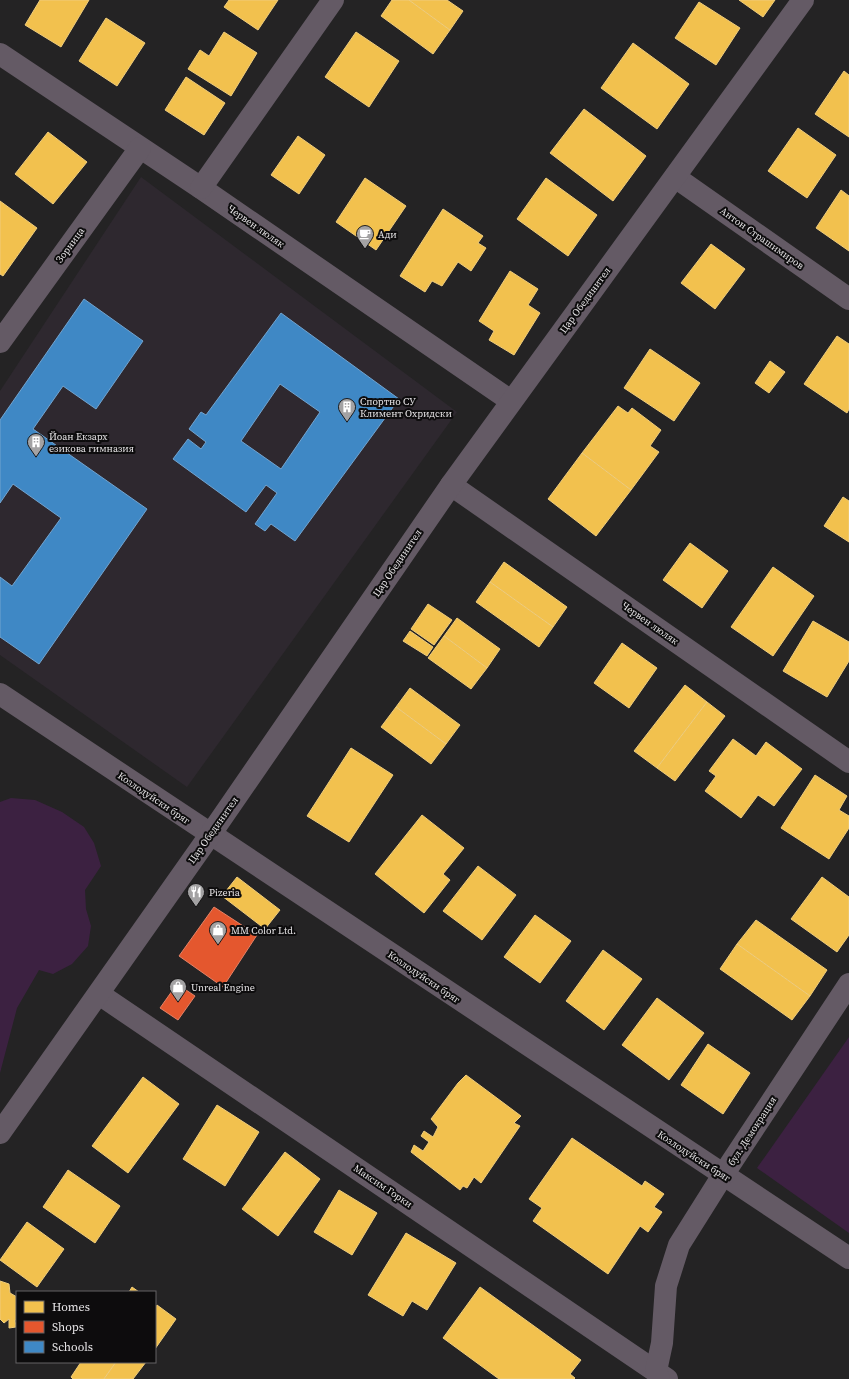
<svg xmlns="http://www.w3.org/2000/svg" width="849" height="1379" font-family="'Source Serif 4',serif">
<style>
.built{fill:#2e282f}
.green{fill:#3c2141}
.homes{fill:#f2c14e;stroke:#efcc7c}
.shops{fill:#e4572e;stroke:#e58266}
.schools{fill:#3f88c5;stroke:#72a4d0;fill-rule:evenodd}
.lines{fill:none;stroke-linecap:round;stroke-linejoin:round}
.minor{stroke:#645a65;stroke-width:22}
.labels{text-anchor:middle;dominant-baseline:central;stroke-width:4;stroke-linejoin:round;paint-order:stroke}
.street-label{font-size:10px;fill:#e8e6e8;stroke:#0d0c0d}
.poi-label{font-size:10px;fill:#e8e6e8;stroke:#0d0c0d;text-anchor:start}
</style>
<rect width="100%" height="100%" fill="#242324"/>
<polygon class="built" points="141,177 457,412 187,787 0,655 0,391"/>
<g class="green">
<polygon points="11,798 35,800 62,812 84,827 94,843 101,866 85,890 86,909 91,926 88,946 72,964 53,974 39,970 17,1008 0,1073 0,802"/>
<polygon points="849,1037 849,1233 757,1168"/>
</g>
<g class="homes">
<polygon points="40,0 89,0 61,47 25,25"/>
<polygon points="229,0 278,0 258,30 224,7"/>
<polygon points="392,0 409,0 450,30 433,54 381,16"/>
<polygon points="409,0 447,0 463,11 450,30"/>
<polygon points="739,0 775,0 763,17"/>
<polygon points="699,2 740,28 716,65 675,38"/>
<polygon points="106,18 145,43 117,86 79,61"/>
<polygon points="224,32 257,53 231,96 188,69 200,50 209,56"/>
<polygon points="356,32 399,61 369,107 325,77"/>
<polygon points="633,43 689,84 657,129 601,88"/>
<polygon points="844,71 849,75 849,137 815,114"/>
<polygon points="186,77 225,103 204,135 165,110"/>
<polygon points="584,109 646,156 613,201 550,153"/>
<polygon points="798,128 836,155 807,198 768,171"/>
<polygon points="48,132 87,162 53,204 15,174"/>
<polygon points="298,136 325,155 299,194 271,175"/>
<polygon points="365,178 406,206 376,250 336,222"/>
<polygon points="546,178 597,215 568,256 517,219"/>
<polygon points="841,190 849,196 849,251 816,228"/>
<polygon points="0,201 37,228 3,276 0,274"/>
<polygon points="443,209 483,236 478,243 486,248 471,271 458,262 442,286 432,281 425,292 400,276"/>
<polygon points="711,244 745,269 715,309 681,283"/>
<polygon points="510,271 538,289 528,305 540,313 514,355 489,340 494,331 479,321"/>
<polygon points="837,336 849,344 849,409 847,413 804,384"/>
<polygon points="650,349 700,383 674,421 624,388"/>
<polygon points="770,361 785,372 769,393 755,383"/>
<polygon points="618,406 628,413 632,408 661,430 650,446 659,452 631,490 582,453"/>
<polygon points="582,453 631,490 596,536 548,499"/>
<polygon points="843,497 849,501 849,542 824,526"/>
<polygon points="690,543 728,571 702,608 663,580"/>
<polygon points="504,562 567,607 553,627 490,582"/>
<polygon points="773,567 814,596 773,656 731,627"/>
<polygon points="490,582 553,627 539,647 476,602"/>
<polygon points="428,604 452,620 434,645 411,629"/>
<polygon points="457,618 500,649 487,668 444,636"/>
<polygon points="813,621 849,642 849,661 827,697 783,671"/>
<polygon points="410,631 433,647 427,656 403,641"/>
<polygon points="444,636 487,668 471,689 428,658"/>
<polygon points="622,643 657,668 629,708 594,683"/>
<polygon points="685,685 707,702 657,768 634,751"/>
<polygon points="410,688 460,725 446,744 396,707"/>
<polygon points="707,702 725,716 675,781 657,768"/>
<polygon points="396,707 446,744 431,764 381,727"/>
<polygon points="733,739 756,756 766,742 802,769 774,806 758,795 741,818 705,791 716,776 709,771"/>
<polygon points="351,748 393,775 349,842 307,816"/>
<polygon points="815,775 847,796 839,810 849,816 849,828 829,859 781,828"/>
<polygon points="422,815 464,848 443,874 450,880 424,913 375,874"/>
<polygon points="478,866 516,895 482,940 443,911"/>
<polygon points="237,877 280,910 265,929 222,896"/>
<polygon points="822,877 849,897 849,935 837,952 791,919"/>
<polygon points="535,915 571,941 540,983 504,957"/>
<polygon points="756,920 827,970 810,996 737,944"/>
<polygon points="737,944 810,996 792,1020 720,969"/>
<polygon points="603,950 642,979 604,1030 566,1001"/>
<polygon points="657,998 704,1033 669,1080 622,1045"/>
<polygon points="708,1044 750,1073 723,1114 681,1085"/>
<polygon points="466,1075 521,1116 514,1123 520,1126 481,1183 474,1177 467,1188 463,1186 460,1190 411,1152 414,1145 423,1151 429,1142 421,1136 424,1131 433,1137 438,1127 431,1119 458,1083"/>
<polygon points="143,1077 179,1104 128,1173 92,1146"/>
<polygon points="217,1105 259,1132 225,1186 183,1159"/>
<polygon points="572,1138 642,1186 645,1181 664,1194 654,1207 662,1212 648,1232 640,1226 608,1274 533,1221 542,1208 529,1199"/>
<polygon points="285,1152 320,1179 278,1236 242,1209"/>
<polygon points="68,1170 120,1206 95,1243 43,1207"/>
<polygon points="339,1190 377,1213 352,1255 314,1232"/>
<polygon points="27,1222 64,1249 37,1287 0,1260"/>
<polygon points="406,1233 456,1263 427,1310 412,1301 403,1316 368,1295"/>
<polygon points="0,1281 9,1284 10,1293 17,1297 17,1320 15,1320 16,1327 9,1328 9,1319 4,1323 0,1319"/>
<polygon points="132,1287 139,1292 129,1292"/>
<polygon points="480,1287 581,1360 570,1374 575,1378 574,1379 499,1379 443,1338"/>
<polygon points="157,1305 176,1319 155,1349 155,1309"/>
<polygon points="81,1362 116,1362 104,1379 73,1379 71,1377"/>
<polygon points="116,1362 146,1362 133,1379 104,1379"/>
</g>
<g class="shops">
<polygon points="214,907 257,935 223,987 179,956"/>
<polygon points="177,984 195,996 178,1020 160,1008"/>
</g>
<g class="schools">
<polygon points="84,299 143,341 96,409 63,386 33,429 147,509 39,664 0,637 0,577 12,586 61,518 13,484 0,503 0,420"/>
<path d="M281,313l118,86 -104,142 -24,-17 -6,7 -10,-7 22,-31 -11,-8 -20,27 -73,-53 15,-20 13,10 5,-7 -17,-13 12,-17 5,3zM280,384l40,28 -39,57 -40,-28z"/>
</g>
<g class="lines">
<g class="minor">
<polyline points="0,54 201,188 511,401"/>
<polyline points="675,177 849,299"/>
<polyline points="201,188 333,0"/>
<polyline points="0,342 140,148"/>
<polyline points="451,485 849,762"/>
<polyline points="0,694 849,1258"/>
<polyline points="99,994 667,1379"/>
<polyline points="0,1133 210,835 451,485 803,0"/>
<polyline points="659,1379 656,1371 662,1343 666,1286 679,1245 723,1175 849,984"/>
</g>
</g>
<defs>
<symbol id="cafe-pin" viewBox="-11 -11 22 30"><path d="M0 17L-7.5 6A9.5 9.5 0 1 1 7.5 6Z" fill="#a3a2a3" stroke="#0d0c0d"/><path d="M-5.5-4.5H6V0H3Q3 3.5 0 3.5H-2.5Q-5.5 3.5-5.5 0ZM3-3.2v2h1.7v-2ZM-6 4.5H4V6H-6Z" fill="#fff"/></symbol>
<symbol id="building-pin" viewBox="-11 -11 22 30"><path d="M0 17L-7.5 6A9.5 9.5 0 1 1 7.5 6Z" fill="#a3a2a3" stroke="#0d0c0d"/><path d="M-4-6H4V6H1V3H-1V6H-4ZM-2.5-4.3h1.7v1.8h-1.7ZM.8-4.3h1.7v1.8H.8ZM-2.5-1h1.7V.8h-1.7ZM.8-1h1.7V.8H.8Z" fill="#fff"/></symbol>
<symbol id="restaurant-pin" viewBox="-11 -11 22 30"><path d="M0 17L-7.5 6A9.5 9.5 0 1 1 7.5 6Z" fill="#a3a2a3" stroke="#0d0c0d"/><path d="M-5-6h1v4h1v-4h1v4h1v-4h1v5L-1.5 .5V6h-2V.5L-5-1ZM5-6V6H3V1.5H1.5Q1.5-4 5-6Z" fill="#fff"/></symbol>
<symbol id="shop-pin" viewBox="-11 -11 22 30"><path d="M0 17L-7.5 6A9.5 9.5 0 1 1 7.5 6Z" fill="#a3a2a3" stroke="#0d0c0d"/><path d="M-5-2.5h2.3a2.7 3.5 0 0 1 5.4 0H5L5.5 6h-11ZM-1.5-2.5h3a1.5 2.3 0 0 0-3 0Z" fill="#fff"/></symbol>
</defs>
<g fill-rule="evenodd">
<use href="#cafe-pin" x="355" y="224" width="20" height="27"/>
<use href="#building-pin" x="337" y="397" width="20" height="27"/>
<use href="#building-pin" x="26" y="432" width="20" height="27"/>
<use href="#restaurant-pin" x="186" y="882" width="20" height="27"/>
<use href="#shop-pin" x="208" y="920" width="20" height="27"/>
<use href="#shop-pin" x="168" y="977" width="20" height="27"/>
</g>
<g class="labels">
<g class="street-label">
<text transform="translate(256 226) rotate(35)">Червен люляк</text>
<text transform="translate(762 238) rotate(35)">Антон Страшимиров</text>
<text transform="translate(70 245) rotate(-54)">Зорница</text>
<text transform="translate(585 300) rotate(-54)">Цар Обединител</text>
<text transform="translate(397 563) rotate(-56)">Цар Обединител</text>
<text transform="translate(650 623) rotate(35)">Червен люляк</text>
<text transform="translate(154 798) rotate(34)">Козлодуйски бряг</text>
<text transform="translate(213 830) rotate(-55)">Цар Обединител</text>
<text transform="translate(424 977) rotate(34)">Козлодуйски бряг</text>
<text transform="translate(752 1131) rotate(-57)">бул. Демокрация</text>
<text transform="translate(694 1156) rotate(33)">Козлодуйски бряг</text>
<text transform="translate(383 1186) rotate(34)">Максим Горки</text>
</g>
<g class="poi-label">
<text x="378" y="234">Ади</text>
<text x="360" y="401">Спортно СУ<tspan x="360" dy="12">Климент Охридски</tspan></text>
<text x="49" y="436">Йоан Екзарх<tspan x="49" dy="12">езикова гимназия</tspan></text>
<text x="209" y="892">Pizeria</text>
<text x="231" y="930">MM Color Ltd.</text>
<text x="191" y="987">Unreal Engine</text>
</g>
</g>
<rect x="16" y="1291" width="140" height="72" fill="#0d0c0d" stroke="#656365"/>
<rect x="24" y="1301" width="20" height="12" fill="#f2c14e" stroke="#656365"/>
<text x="52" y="1311" font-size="12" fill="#e8e6e8">Homes</text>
<rect x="24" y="1321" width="20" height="12" fill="#e4572e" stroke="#656365"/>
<text x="52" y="1331" font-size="12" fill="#e8e6e8">Shops</text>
<rect x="24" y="1341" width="20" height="12" fill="#3f88c5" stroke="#656365"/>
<text x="52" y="1351" font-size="12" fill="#e8e6e8">Schools</text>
</svg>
